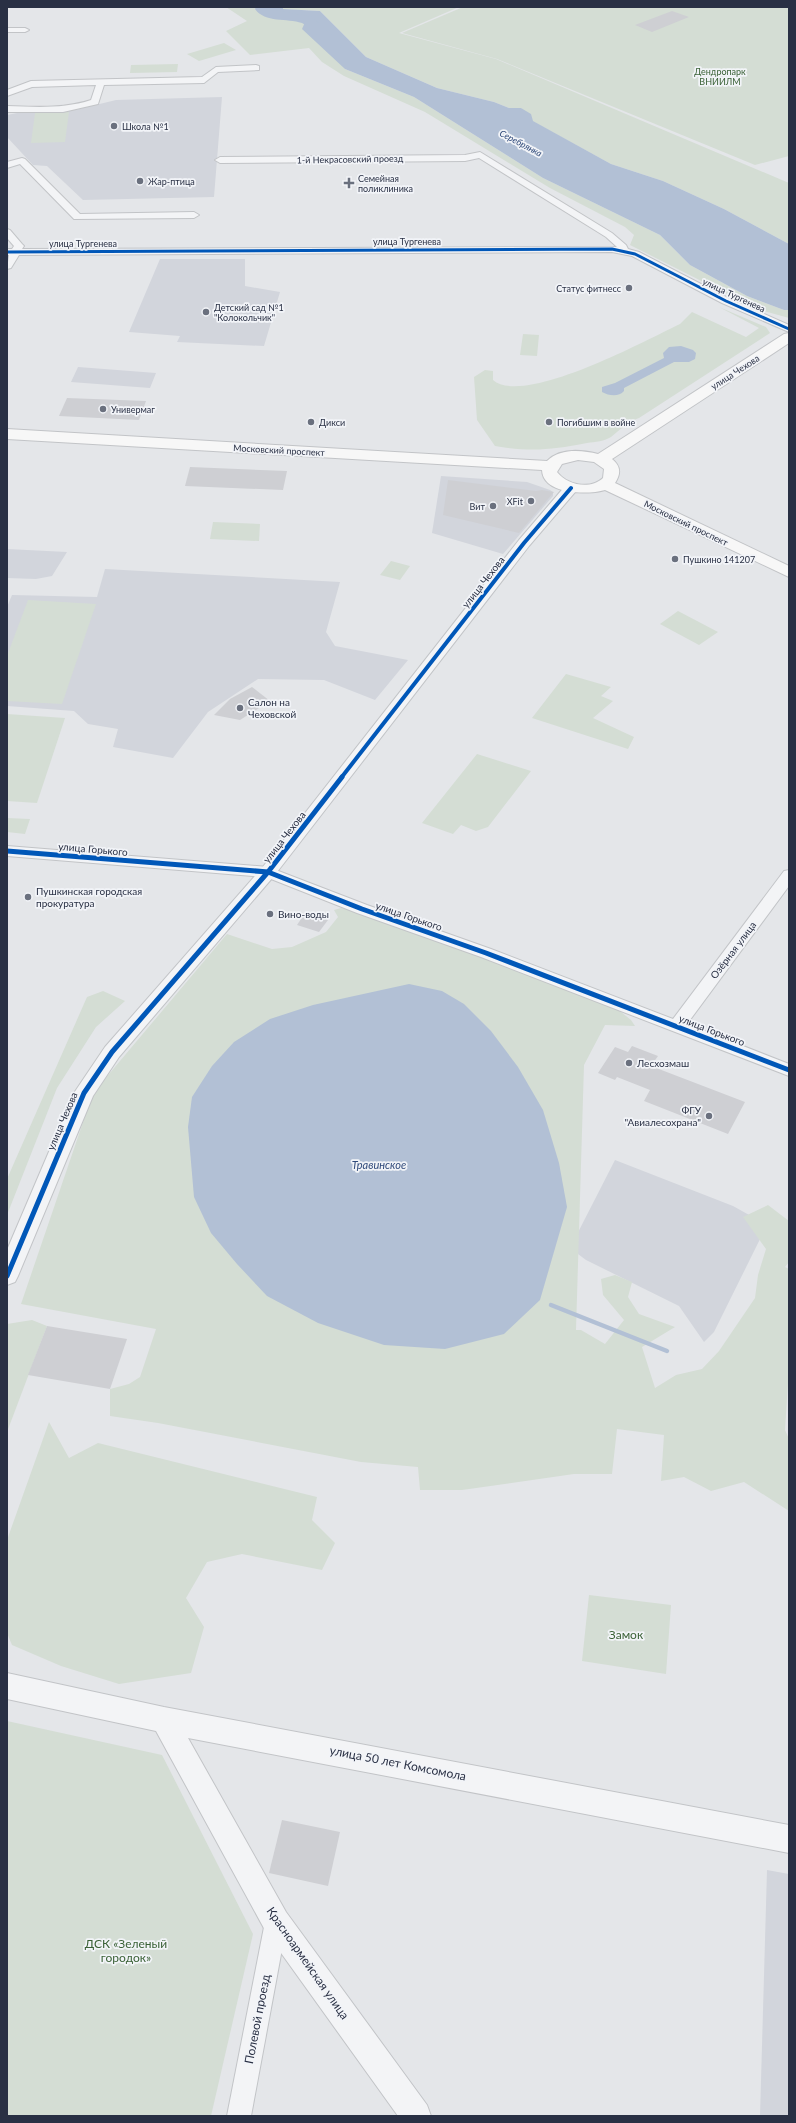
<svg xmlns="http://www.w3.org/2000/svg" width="796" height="2123" font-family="Lato,sans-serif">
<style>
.built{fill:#d2d5dc}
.green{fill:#d4ddd4}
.water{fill:#b2c0d5}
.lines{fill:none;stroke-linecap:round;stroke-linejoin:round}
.stream{stroke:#b2c0d5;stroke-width:4.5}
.river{fill:#b2c0d5;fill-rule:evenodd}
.building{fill:#cecfd3}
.minor-casing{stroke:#c2c4c7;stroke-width:2}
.tertiary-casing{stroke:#c2c4c7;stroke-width:2}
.secondary-casing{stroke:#c2c4c7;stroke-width:2}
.minor{fill:#f3f4f6;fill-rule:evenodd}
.tertiary{fill:#f3f4f6;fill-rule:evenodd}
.secondary{fill:#f7f7f7;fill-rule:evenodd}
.cycleway-far2-casing{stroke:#f2f4f8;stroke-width:4.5}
.cycleway-far1-casing{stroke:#f2f4f8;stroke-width:6}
.cycleway-casing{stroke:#f2f4f8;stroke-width:8}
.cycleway-far2{stroke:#0057b8;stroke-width:3}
.cycleway-far1{stroke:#0057b8;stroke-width:4}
.cycleway{stroke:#0057b8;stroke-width:5}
.poi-dot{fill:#6a707e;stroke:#f2f4f8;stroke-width:1.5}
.labels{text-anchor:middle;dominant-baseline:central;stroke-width:3.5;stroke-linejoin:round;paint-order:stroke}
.far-park-label{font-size:9px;fill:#3a6136;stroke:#f2f4f8}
.far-poi-label{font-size:9px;fill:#293044;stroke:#f2f4f8;text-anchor:start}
.far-water-label{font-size:9px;font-style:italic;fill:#314b7b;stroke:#f2f4f8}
.far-street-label{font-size:9px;fill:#293044;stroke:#f2f4f8}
.street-label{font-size:10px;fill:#293044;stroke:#f2f4f8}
.poi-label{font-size:10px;fill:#293044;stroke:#f2f4f8;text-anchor:start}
.water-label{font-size:11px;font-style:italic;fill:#314b7b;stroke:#f2f4f8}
.near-park-label{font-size:12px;fill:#3a6136;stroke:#f2f4f8}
.near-street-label{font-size:12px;fill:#293044;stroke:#f2f4f8}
</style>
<rect width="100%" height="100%" fill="#e4e6e9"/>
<g class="built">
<polygon points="222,97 214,197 83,200 47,166 33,165 7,137 7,115 27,111 75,110 116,100"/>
<polygon points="160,259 245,259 245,286 280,292 264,346 177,342 180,336 129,332"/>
<polygon points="78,367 156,373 150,388 71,382"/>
<polygon points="441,476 527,482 550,490 553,492 553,496 503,554 432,533"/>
<polygon points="7,549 67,552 52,576 36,579 7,578"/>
<polygon points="105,569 340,582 326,632 335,646 408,660 375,700 324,680 258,679 208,712 173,758 113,747 118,729 88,724 74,711 7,706 7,607 12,595 97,597"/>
<polygon points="615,1160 733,1206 767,1225 714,1332 704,1342 679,1306 586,1260 570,1248"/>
<polygon points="767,1870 789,1874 789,2116 760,2116"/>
</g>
<g class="green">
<polygon points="226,7 259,7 265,11 301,17 306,20 345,69 414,97 543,178 660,235 690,265 747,296 784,310 789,310 789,318 757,309 630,245 634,235 625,227 550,188 425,112 344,76 322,62 309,48 250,55 226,31 247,21"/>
<path d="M283,7h133c15,2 28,0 43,0l-60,26 97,26 293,124v61l-65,-35 -61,-28 -52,-17 -79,-43 -11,-13h-12l-15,-6 -57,-14 -71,-31 -46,-46 -38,-2z"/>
<polygon points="463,7 789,7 789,156 755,165 497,59 402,33"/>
<polygon points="224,43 236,50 199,61 187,54"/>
<polygon points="178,64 177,72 130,73 131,65"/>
<polygon points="69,112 65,142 31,143 35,113"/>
<path d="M719,307l47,20 4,6 -131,85c-11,3 -19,12 -28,19 -6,4 -16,5 -24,6 -36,7 -56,9 -92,3l-18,-26 -3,-43 11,-7 8,1v9c31,27 155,-41 187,-56l12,-12 54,25 13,-9z"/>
<polygon points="523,334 539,335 537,356 520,355"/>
<polygon points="213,522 260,524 259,541 210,539"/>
<polygon points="391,561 410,566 400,580 380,575"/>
<polygon points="28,600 96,604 62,704 7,701 7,656"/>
<polygon points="678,611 718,632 699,645 660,624"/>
<polygon points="566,674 611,687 601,696 613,701 593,718 634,737 628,749 532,718"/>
<polygon points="7,714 65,718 37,803 7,801"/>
<polygon points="477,754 531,771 488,827 476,831 461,825 453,834 422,823"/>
<polygon points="7,818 30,819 25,834 7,832"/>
<polygon points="341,908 366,914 616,1008 631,1020 635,1026 605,1025 584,1065 576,1330 581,1330 605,1344 624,1320 603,1295 601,1279 615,1275 632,1282 628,1297 639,1314 675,1327 642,1347 655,1388 676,1375 702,1369 719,1351 755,1298 758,1275 766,1249 743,1217 768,1205 789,1221 789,1262 785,1267 789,1269 789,1368 785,1430 789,1439 789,1511 744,1482 711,1491 684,1477 661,1481 664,1435 617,1429 612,1474 574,1474 462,1490 420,1490 418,1467 361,1462 158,1423 110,1416 110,1389 129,1384 140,1377 156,1329 21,1304 93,1093 227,934 272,949 292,947 326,932 338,917 334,910"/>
<polygon points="103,991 125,1001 96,1027 57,1088 7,1215 7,1179 87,997"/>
<polygon points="32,1320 47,1326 7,1432 7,1324"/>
<polygon points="49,1422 69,1458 98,1443 317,1497 312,1520 335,1543 322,1570 242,1554 207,1562 186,1598 204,1627 191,1673 119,1684 61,1666 12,1645 7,1633 7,1540"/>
<polygon points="589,1595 671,1605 666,1674 582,1661"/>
<polygon points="7,1721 162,1755 253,1934 211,2116 7,2116"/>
</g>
<g class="water">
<polygon points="283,7 283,9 320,11 366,57 437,88 494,102 509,108 521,108 531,114 533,121 611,164 663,181 724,209 789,244 789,310 784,310 747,296 690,265 660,235 543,178 414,97 345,69 302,29 306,20 301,17 265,11 258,8"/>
<path d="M681,346l12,4 3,3 -1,6 -6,3h-15l-50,26v3c-5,6 -15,5 -22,1v-5l13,-4 49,-25 -1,-5 6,-6z"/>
<polygon points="409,984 442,991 464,1004 491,1031 518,1067 543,1110 559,1163 567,1207 540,1300 504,1334 445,1349 384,1345 318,1323 267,1296 237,1264 211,1233 194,1197 188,1127 192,1097 212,1066 234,1042 270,1019 313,1005"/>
</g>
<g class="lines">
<polyline class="stream" points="551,1305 667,1351"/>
<path class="river" d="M256,7h20l-1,3 37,7 30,28 -2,3h-10c-8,-7 -19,-21 -28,-25 -15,-5 -37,0 -47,-14z"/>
</g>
<g class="building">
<polygon points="672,11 689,17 652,32 635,25"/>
<polygon points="67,398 146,401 139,420 59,416"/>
<polygon points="190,467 287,471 283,490 185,486"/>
<polygon points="448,480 536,491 542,490 554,492 519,533 443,515"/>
<polygon points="252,687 270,701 240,720 214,715 230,699"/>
<polygon points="305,913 328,920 319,932 297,925"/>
<polygon points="632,1046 658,1056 651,1066 745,1102 728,1134 644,1101 650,1090 617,1077 615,1080 598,1073 615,1047 628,1052"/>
<polygon points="47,1326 127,1339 110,1389 28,1375"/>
<polygon points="282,1820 340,1832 328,1886 269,1873"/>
</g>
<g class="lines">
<defs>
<g id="minor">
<polygon points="7,28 25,28 29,30 25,32 7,32"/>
<path d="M256,65l3,1v4l-41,2 -14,11 -100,2 -6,19 -35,8h-56v-6c28,1 57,3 84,-6l5,-15 -64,2 -25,9v-6l24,-9 171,-4 14,-10z"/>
<polygon points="480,152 612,233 626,245 628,249 639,252 730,299 789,325 789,332 722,303 632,256 612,252 19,255 11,268 7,269 9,255 7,255 7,249 12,249 14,246 7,238 7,229 10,230 22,244 24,246 22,249 617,247 606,237 479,158 465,161 220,163 215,160 220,157 465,155"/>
<polygon points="22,158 25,159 80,214 194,212 199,215 194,218 74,219 20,164 7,168 7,162"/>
<polygon points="7,846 268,867 367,905 491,949 673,1019 784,871 789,870 789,886 687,1024 789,1064 789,1076 481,957 357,913 266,877 7,856"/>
<polygon points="276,1911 284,1914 287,1922 251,2116 227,2116 265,1922 268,1914"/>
</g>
<g id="tertiary">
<polygon points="571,484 576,485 578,488 576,491 529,546 274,876 119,1057 93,1096 18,1276 15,1282 7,1285 7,1250 74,1093 105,1047 262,868 519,540 566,485"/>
<polygon points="7,1673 164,1707 789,1825 789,1853 188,1738 286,1912 427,2105 431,2116 398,2116 266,1932 156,1731 7,1699"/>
</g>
<path id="secondary" d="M789,333v10l-177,116c9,7 9,15 3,24l174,83v11l-184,-87c-17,5 -62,5 -63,-20l-535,-31v-10l540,32c13,-13 35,-11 51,-7l186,-120zM578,460l16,2 10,7 -1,9c-13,12 -36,7 -46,-6l5,-8z"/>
</defs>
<use href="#minor" class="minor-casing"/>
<use href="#tertiary" class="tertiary-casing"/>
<use href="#secondary" class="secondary-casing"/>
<use href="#minor" class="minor"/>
<use href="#tertiary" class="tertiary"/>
<use href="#secondary" class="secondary"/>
<defs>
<polyline id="cycleway-far2" points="7,252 612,249 635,254 726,301 789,329"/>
<polyline id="cycleway-far1" points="341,778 524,543 571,488"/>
<g id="cycleway">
<polyline points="7,851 268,872 362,909 486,953 789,1070"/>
<polyline points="7,1276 84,1093 112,1052 268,872 342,777"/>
</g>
</defs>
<use href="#cycleway-far2" class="cycleway-far2-casing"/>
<use href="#cycleway-far1" class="cycleway-far1-casing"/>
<use href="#cycleway" class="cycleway-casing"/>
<use href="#cycleway-far2" class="cycleway-far2"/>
<use href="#cycleway-far1" class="cycleway-far1"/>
<use href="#cycleway" class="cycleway"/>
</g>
<g class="poi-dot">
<circle cx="114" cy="126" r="4"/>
<circle cx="140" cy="181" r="4"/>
<path d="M347 177h4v4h4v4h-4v4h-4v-4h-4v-4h4z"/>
<circle cx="629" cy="288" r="4"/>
<circle cx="206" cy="312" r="4"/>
<circle cx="103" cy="409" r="4"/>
<circle cx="311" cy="422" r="4"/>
<circle cx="549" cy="422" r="4"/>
<circle cx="531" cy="501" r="4"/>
<circle cx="493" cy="506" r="4"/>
<circle cx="675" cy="559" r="4"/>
<circle cx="240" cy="708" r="4"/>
<circle cx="28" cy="897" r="4"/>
<circle cx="270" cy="914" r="4"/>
<circle cx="629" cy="1063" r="4"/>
<circle cx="709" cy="1116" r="4"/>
</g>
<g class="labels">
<g class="far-park-label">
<text x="720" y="71">Дендропарк<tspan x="720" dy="10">ВНИИЛМ</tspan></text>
</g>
<g class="far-poi-label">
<text x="122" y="126">Школа №1</text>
<text x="358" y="178">Семейная<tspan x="358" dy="10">поликлиника</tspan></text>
<text x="148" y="181">Жар-птица</text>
<text x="621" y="288" text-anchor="end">Статус фитнесс</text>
<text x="214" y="307">Детский сад №1<tspan x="214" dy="10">"Колокольчик"</tspan></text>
<text x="111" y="409">Универмаг</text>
<text x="319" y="422">Дикси</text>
<text x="557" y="422">Погибшим в войне</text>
<text x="523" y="501" text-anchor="end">XFit</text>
<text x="485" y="506" text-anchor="end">Вит</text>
<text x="683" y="559">Пушкино 141207</text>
</g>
<g class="far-water-label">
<text transform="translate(521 143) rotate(28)">Серебрянка</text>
</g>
<g class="far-street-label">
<text transform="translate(350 159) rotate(-1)">1-й Некрасовский проезд</text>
<text x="407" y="241">улица Тургенева</text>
<text x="83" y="243">улица Тургенева</text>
<text transform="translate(734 295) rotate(25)">улица Тургенева</text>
<text transform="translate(735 372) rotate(-33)">улица Чехова</text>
<text transform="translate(279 450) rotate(3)">Московский проспект</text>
<text transform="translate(686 523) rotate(26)">Московский проспект</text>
</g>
<g class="street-label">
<text transform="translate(483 582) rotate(-52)">улица Чехова</text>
<text transform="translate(284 837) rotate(-52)">улица Чехова</text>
<text transform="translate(93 849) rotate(5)">улица Горького</text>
<text transform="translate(409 916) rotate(19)">улица Горького</text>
<text transform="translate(733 950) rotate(-53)">Озёрная улица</text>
<text transform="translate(712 1030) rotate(21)">улица Горького</text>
<text transform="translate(62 1121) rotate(-67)">улица Чехова</text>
</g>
<g class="poi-label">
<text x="248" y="702">Салон на<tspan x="248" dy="12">Чеховской</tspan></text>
<text x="36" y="891">Пушкинская городская<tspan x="36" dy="12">прокуратура</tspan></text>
<text x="278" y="914">Вино-воды</text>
<text x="637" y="1063">Лесхозмаш</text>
<text x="701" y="1110" text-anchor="end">ФГУ<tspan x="701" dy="12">"Авиалесохрана"</tspan></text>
</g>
<g class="water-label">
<text x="379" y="1164">Травинское</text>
</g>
<g class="near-park-label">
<text x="626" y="1634">Замок</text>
<text x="126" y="1943">ДСК «Зеленый<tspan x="126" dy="14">городок»</tspan></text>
</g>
<g class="near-street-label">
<text transform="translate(398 1763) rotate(11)">улица 50 лет Комсомола</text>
<text transform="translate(308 1963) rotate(55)">Красноармейская улица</text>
<text transform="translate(257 2019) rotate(-79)">Полевой проезд</text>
</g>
</g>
<rect width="796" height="2123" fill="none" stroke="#293044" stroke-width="16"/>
</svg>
